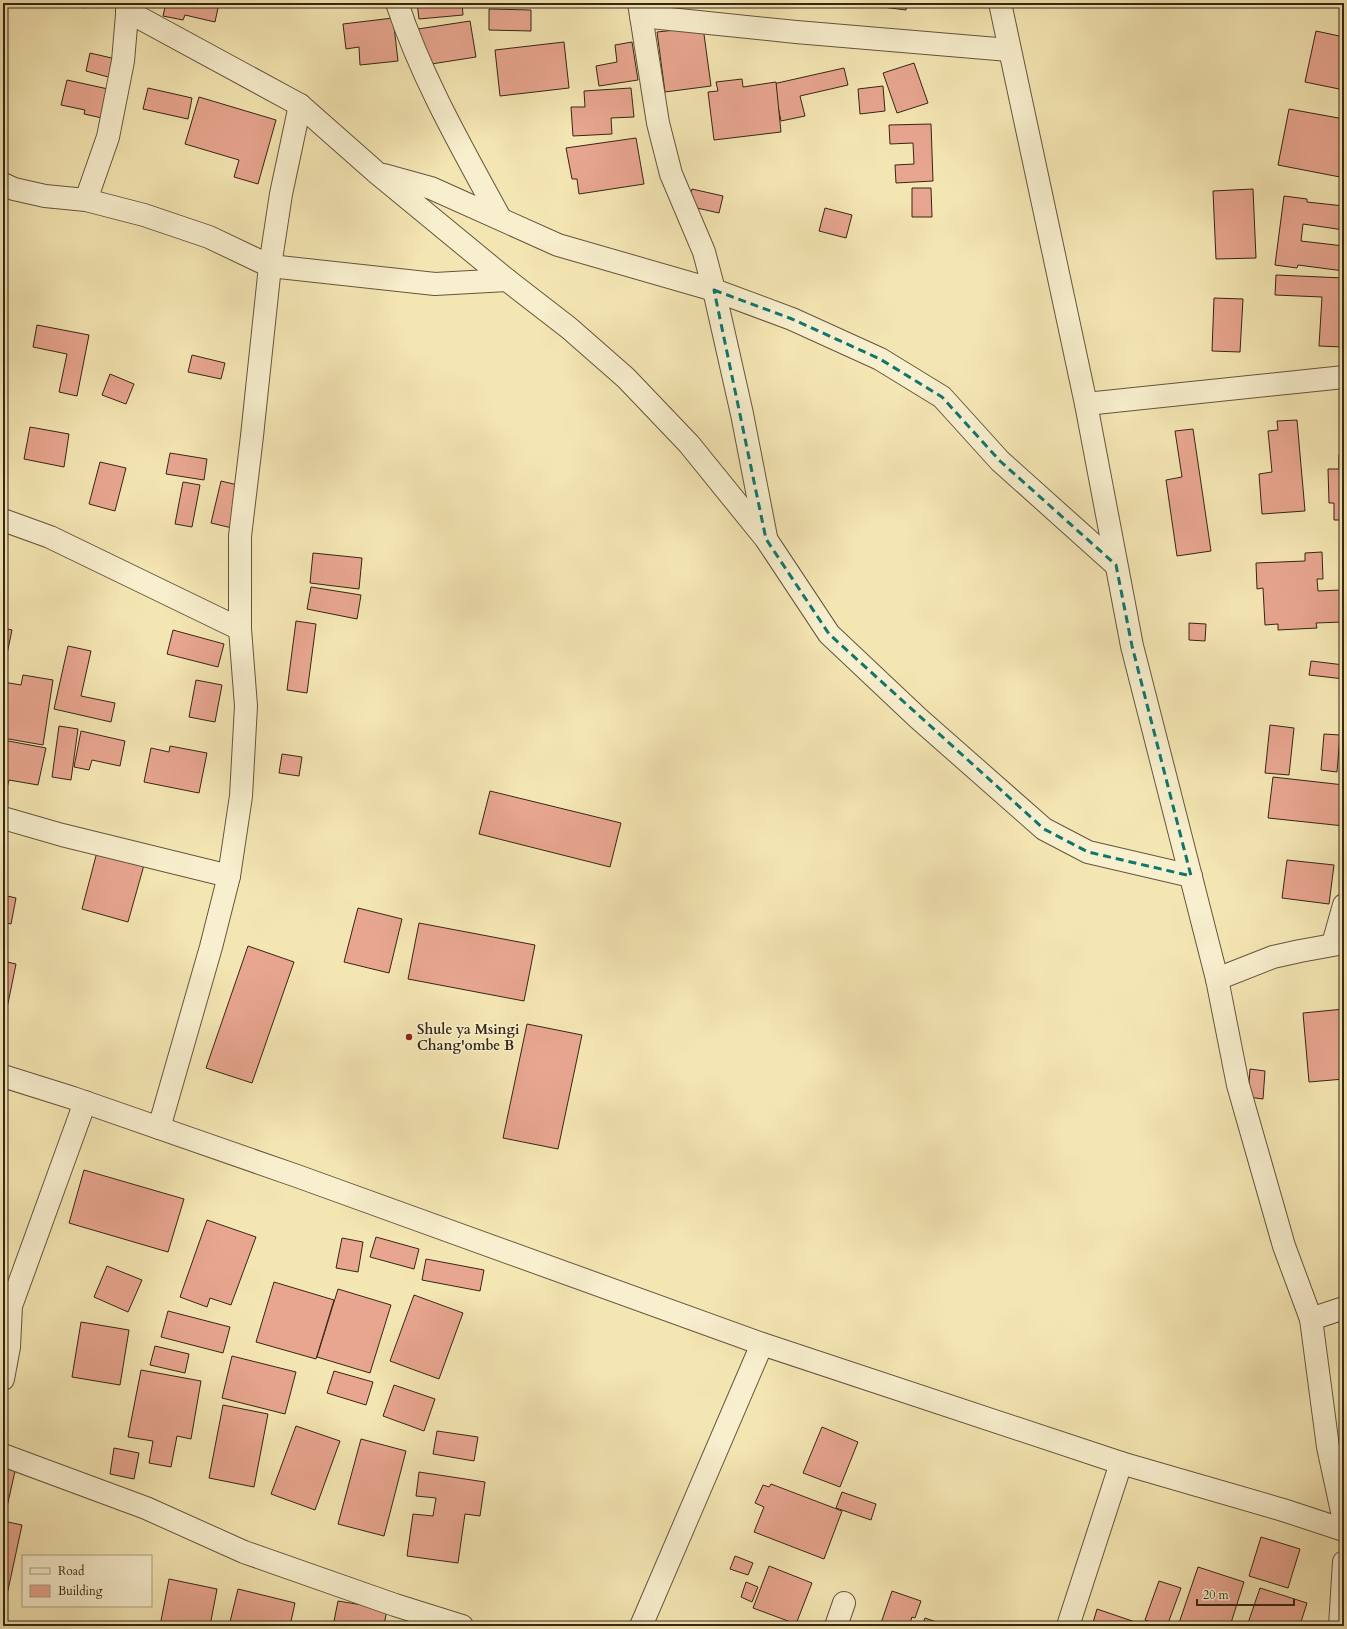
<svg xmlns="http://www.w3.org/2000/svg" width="1347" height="1629" font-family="Cardo,serif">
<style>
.building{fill:#e8a690;stroke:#352614}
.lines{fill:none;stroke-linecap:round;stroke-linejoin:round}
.minor-casing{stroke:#65563c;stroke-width:24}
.minor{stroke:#f8efce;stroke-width:22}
.marked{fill:none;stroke:#0f766e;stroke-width:3;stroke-dasharray:8 5;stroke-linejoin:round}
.poi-dot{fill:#8f2418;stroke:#f8efce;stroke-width:1.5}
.labels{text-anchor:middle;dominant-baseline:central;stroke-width:3;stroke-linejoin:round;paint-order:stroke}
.poi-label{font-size:14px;font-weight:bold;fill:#352614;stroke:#f8efce;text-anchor:start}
</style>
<rect width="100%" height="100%" fill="#f4e6b3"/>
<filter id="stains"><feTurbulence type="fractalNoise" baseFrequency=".005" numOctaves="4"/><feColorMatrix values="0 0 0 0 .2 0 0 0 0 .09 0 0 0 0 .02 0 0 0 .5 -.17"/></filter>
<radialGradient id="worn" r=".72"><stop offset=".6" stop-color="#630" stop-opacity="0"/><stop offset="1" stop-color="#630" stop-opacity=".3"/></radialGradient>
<g class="building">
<polygon points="68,3 87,3 85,8"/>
<polygon points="166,3 219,3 215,22 185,15 183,20 163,16"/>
<polygon points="417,3 462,3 463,15 419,19"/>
<polygon points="851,3 907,3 906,10"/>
<polygon points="489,9 531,10 531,31 489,30"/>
<polygon points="393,18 398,61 360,65 359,47 346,49 343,24"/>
<polygon points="470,21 476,57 425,65 418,29"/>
<polygon points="703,27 711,86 665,92 657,32"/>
<polygon points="1316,31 1344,37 1344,90 1305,82"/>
<polygon points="564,42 569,88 500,96 495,50"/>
<polygon points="632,42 638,80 599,86 596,66 617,62 615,45"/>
<polygon points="90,53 116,59 112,78 86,71"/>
<polygon points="914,63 928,103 897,113 883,73"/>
<polygon points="844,68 848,85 800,96 805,116 781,121 773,84"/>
<polygon points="742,79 743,87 776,82 781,132 714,140 708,92 718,91 716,82"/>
<polygon points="67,80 108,89 102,118 84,114 85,110 61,105"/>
<polygon points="883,86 885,111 860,114 858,89"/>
<polygon points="148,88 192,98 188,119 143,109"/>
<polygon points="631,88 634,117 611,118 612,134 573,136 571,107 585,107 584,91"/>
<polygon points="199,97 276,120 258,184 234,177 239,160 185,144"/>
<polygon points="1289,109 1344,119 1344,157 1340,177 1278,165"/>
<polygon points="931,124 933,181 896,183 895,165 914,164 913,143 890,144 889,125"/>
<polygon points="636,138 644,184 579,194 577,179 572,179 566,148"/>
<polygon points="912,188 931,188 932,217 912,217"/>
<polygon points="692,189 723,196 719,213 688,206"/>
<polygon points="1253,189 1256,258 1216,259 1213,191"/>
<polygon points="1284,196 1307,199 1307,202 1344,206 1344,230 1303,224 1301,241 1344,246 1344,271 1298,265 1297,268 1275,265"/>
<polygon points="825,208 852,215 846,238 819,231"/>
<polygon points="1276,275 1344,278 1342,347 1319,346 1322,297 1275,295"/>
<polygon points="1214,298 1243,299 1240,352 1212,351"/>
<polygon points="37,325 89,335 77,396 59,392 67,354 33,347"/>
<polygon points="192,355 225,363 221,379 188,372"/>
<polygon points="110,374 134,384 126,404 102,395"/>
<polygon points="1297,420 1305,511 1262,514 1259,474 1272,472 1268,431 1278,430 1277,421"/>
<polygon points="30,427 69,434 64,467 24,459"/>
<polygon points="1193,429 1211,551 1177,556 1166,480 1182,477 1175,431"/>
<polygon points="170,453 207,459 204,480 166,474"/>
<polygon points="1339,455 1344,455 1344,520 1334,520 1334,503 1329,503 1328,469 1339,469"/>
<polygon points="100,462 126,468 115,511 89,504"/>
<polygon points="221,481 242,486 232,528 211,523"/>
<polygon points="183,482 200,485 192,527 175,524"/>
<polygon points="1322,552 1323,579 1317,579 1318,591 1341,590 1342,622 1316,623 1317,628 1278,630 1278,624 1265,625 1263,588 1257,589 1256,563 1305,561 1305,553"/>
<polygon points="313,553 362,558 359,589 310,583"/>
<polygon points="311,587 361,595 357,619 307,609"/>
<polygon points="296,621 316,624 307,693 287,690"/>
<polygon points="1189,623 1206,624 1205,641 1189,640"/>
<polygon points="3,628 12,630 7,654 3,653"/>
<polygon points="173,630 224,644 218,667 167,654"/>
<polygon points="68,646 91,651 81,696 115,703 111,722 54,709"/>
<polygon points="1311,661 1344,665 1344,679 1309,675"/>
<polygon points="23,675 53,680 43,745 3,738 3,682 21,685"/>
<polygon points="196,680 222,685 215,722 189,717"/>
<polygon points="1270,725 1294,728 1289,775 1265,773"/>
<polygon points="59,726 78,729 71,780 52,777"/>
<polygon points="81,731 125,741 120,766 92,760 89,770 74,767"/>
<polygon points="1324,734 1340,735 1337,772 1321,770"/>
<polygon points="3,740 46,748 38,785 9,780 7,788 3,787"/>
<polygon points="170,746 207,753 199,793 144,782 151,748 169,752"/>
<polygon points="282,754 302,757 299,776 279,773"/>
<polygon points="1273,777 1344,785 1344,826 1268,818"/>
<polygon points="490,791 621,823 610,867 479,834"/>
<polygon points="97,852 144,865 128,922 82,909"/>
<polygon points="1287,860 1334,865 1329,904 1282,898"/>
<polygon points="3,895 16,898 11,924 3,922"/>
<polygon points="358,908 402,919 389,973 344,962"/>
<polygon points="419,923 535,945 524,1001 408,979"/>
<polygon points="248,946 294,962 252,1083 206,1068"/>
<polygon points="3,961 16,964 4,1023 3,1023"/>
<polygon points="1344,1009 1344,1079 1309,1082 1303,1013"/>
<polygon points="527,1024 582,1035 558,1149 503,1138"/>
<polygon points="1250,1069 1265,1071 1263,1099 1248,1097"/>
<polygon points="84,1170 184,1199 168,1252 69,1223"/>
<polygon points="207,1220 256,1237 231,1305 210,1298 207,1307 180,1297"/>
<polygon points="376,1237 419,1249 414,1269 370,1257"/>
<polygon points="342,1238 363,1242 358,1272 336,1268"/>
<polygon points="426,1259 484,1270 480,1291 422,1280"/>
<polygon points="107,1266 142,1280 128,1312 94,1297"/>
<polygon points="274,1282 334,1300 316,1359 256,1342"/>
<polygon points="338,1289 391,1305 370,1373 317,1357"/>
<polygon points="414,1295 463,1313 439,1379 390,1361"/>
<polygon points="168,1311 230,1327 223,1353 161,1337"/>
<polygon points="81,1322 129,1330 120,1385 72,1377"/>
<polygon points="155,1346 189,1354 185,1373 150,1365"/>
<polygon points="232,1356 296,1372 285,1414 222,1398"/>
<polygon points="141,1370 201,1381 191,1439 177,1436 171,1467 149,1463 153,1441 128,1437"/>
<polygon points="334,1371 373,1382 366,1405 327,1393"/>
<polygon points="394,1385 435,1399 424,1431 383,1416"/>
<polygon points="223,1405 268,1414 254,1487 209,1478"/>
<polygon points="296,1426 340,1441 315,1510 271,1494"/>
<polygon points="822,1427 858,1442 840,1487 803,1473"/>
<polygon points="437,1431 478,1437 474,1461 433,1454"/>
<polygon points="361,1439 406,1451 384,1536 338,1524"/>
<polygon points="114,1448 139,1453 134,1479 110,1474"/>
<polygon points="3,1468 15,1471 7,1507 3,1506"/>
<polygon points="419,1472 485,1482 480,1516 465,1514 458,1563 407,1556 413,1514 433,1516 436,1498 416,1496"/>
<polygon points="771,1484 842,1511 824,1559 754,1532 764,1507 755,1503 763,1485 769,1487"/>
<polygon points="842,1492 876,1504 871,1520 836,1508"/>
<polygon points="3,1521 22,1525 5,1604 3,1604"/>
<polygon points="1261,1537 1300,1549 1288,1588 1249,1576"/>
<polygon points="735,1556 753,1563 748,1575 730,1569"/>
<polygon points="769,1566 812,1583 796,1624 753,1608"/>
<polygon points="1198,1567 1244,1582 1230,1626 1178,1626"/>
<polygon points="169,1579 217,1589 210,1626 160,1626"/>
<polygon points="1159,1581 1181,1588 1167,1626 1161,1626 1145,1620"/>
<polygon points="746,1582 758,1587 752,1602 741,1597"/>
<polygon points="1260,1588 1307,1603 1300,1625 1296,1623 1295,1626 1247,1626"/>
<polygon points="238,1589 295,1603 290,1626 229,1626"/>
<polygon points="892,1591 921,1601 915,1618 912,1617 909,1626 880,1626"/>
<polygon points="338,1601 387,1609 384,1626 333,1626"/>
<polygon points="1097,1609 1141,1624 1140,1626 1092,1626"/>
<polygon points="925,1618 948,1626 913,1626 915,1622 922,1625"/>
</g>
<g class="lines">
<defs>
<g id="minor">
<path d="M397,3c25,76 65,145 103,215"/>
<polyline points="639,3 658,123 671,174 704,252 714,290 742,414 766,537"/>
<polyline points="1000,3 1086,404 1132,646 1217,979 1238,1085 1284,1246 1311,1319 1328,1447 1344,1521"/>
<polyline points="127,11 300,105 377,173 507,280 569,328 626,378 689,444 766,539 829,634 918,718 1044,829 1088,852 1191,876"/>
<polyline points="641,16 796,32 1009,50"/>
<polyline points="384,175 431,188 558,245 714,290 792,319 880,359 942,397 1000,461 1116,565"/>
<polyline points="3,184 14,189 45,196 86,200 144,215 209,237 270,266 435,284 507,280"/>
<polyline points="86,200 108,137 123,61 128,3"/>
<polyline points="1086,404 1344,377"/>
<polyline points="3,520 50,537 240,629"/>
<polyline points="3,818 62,835 229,876"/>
<polyline points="1333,944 1344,905"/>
<polyline points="1217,979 1273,957 1300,951 1344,943"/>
<polyline points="3,1076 73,1098 297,1176 762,1344 1121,1463 1283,1510 1344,1530"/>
<polyline points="159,1128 211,947 229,876 241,796 246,706 240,629 240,536 252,436 270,266 281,194 300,105"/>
<polyline points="1311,1319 1344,1308"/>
<polyline points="3,1379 9,1347 11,1306 85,1102"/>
<polyline points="3,1455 146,1508 244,1552 395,1605 462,1626"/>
<polyline points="641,1626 762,1344"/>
<polyline points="836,1626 844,1603"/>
<polyline points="1068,1626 1121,1463"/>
<polyline points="1340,1626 1344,1562"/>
</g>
</defs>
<use href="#minor" class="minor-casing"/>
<use href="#minor" class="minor"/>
</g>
<path class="marked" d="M714,290l78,29 88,40 62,38 58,64 116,104 16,81 59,230 -103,-24 -44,-23 -215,-195 -63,-95z"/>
<circle class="poi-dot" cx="409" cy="1037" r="4"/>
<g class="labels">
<g class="poi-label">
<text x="417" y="1029">Shule ya Msingi<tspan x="417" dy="16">Chang'ombe B</tspan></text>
</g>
</g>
<rect width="1347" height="1629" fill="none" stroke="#f4e6b3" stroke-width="16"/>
<rect x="4" y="4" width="1339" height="1621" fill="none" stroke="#352614" stroke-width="2"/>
<rect x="8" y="8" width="1331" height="1613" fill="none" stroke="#352614"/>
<rect x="22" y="1555" width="130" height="52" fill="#f8efce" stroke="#aa9f84"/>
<rect x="30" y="1568" width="20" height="6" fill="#f8efce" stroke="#aa9f84"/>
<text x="58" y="1575" font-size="12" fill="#352614">Road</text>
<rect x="30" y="1585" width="20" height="12" fill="#e8a690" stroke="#aa9f84"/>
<text x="58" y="1595" font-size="12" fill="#352614">Building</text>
<path d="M1197 1599v6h97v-6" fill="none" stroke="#352614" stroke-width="2"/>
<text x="1203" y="1599" font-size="12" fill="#352614" stroke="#f8efce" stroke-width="3" paint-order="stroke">20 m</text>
<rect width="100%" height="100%" filter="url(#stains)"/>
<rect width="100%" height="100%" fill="url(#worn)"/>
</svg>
